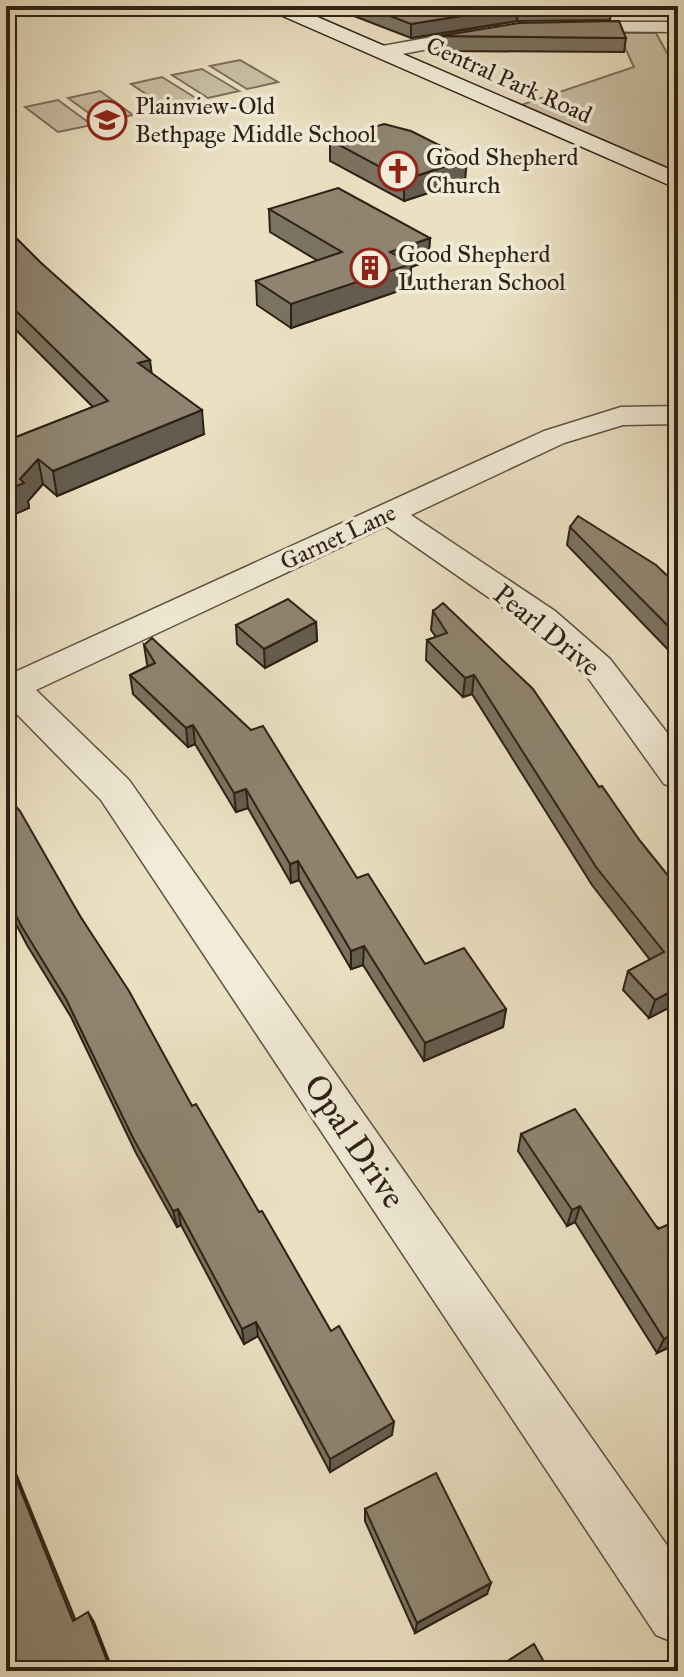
<svg xmlns="http://www.w3.org/2000/svg" width="684" height="1677" font-family="'IM FELL Great Primer',serif">
<style>
.green{fill:#cac0a5;stroke:#7c705d;stroke-width:2}
.lines{fill:none;stroke-linecap:round;stroke-linejoin:round}
.street-casing{stroke:#5c5140;stroke-width:3}
.secondary-casing{stroke:#2d2115;stroke-width:3}
.street{fill:#f1ebd7;fill-rule:evenodd}
.secondary{fill:#f1ebd7;fill-rule:evenodd}
.wall{fill:#7b725f;stroke:#2d2115;stroke-width:2}
.shaded-wall{fill:#645c4e;stroke:#2d2115;stroke-width:2}
.building{fill:#8f846f;stroke:#2d2115;stroke-width:2}
.labels{text-anchor:middle;dominant-baseline:central;stroke-width:7;stroke-linejoin:round;paint-order:stroke}
.far-street-label{font-size:24px;fill:#2d2115;stroke:#f1ebd7}
.far-poi-label{font-size:24px;fill:#2d2115;stroke:#f1ebd7;text-anchor:start}
.street-label{font-size:28px;fill:#2d2115;stroke:#f1ebd7}
.near-street-label{font-size:34px;fill:#2d2115;stroke:#f1ebd7}
</style>
<rect width="100%" height="100%" fill="#eae0c2"/>
<filter id="stains"><feTurbulence type="fractalNoise" baseFrequency=".0025" numOctaves="4"/><feColorMatrix values="0 0 0 0 .2 0 0 0 0 .09 0 0 0 0 .02 0 0 0 .5 -.17"/></filter>
<radialGradient id="worn" r=".72"><stop offset=".6" stop-color="#630" stop-opacity="0"/><stop offset="1" stop-color="#630" stop-opacity=".3"/></radialGradient>
<g class="green">
<polygon points="618,33 656,33 674,66 678,66 678,179 512,108 634,67"/>
<polygon points="240,60 278,82 247,89 210,66"/>
<polygon points="202,69 239,91 208,98 172,75"/>
<polygon points="162,77 199,100 167,108 131,84"/>
<polygon points="100,91 133,115 101,122 68,98"/>
<polygon points="58,100 92,125 58,132 25,107"/>
</g>
<g class="lines">
<defs>
<g id="street">
<polygon points="566,22 678,22 678,32 560,31 557,27 560,23"/>
<polygon points="494,26 500,27 503,31 500,35 382,58 373,52 382,46"/>
<polygon points="678,406 678,424 623,425 564,443 411,515 555,611 610,659 678,747 678,788 664,784 586,675 531,627 386,526 36,690 129,780 678,1561 678,1644 656,1635 101,800 6,703 6,676 544,431 621,407"/>
</g>
<polygon id="secondary" points="266,6 292,6 678,173 678,189 269,10"/>
</defs>
<use href="#street" class="street-casing"/>
<use href="#secondary" class="secondary-casing"/>
<use href="#street" class="street"/>
<use href="#secondary" class="secondary"/>
</g>
<g class="wall">
<polygon points="328,6 612,6 610,20 517,21 411,38"/>
<polygon points="440,36 626,38 624,52 439,51"/>
<polygon points="330,140 465,181 404,201 330,161"/>
<polygon points="269,209 430,238 428,261 411,267 410,287 291,328 257,305 256,281 318,261 270,232"/>
<polygon points="6,228 151,373 204,434 57,496 43,484 28,501 29,508 6,518 6,441 93,407 6,320"/>
<polygon points="570,527 678,586 678,660 567,545"/>
<polygon points="433,611 599,787 640,841 678,888 678,1003 649,1018 623,990 628,971 650,960 592,885 472,694 463,697 426,660 427,640 436,637 431,630"/>
<polygon points="316,622 317,641 265,668 237,644 236,625"/>
<polygon points="144,645 357,878 425,964 506,1009 503,1027 424,1061 363,965 351,969 299,880 291,883 248,808 236,812 195,744 188,747 133,694 130,675 148,666 147,664"/>
<polygon points="6,795 80,916 192,1106 392,1435 330,1472 258,1336 244,1344 181,1225 177,1227 136,1153 71,1017 27,945 6,905"/>
<polygon points="521,1134 678,1241 678,1343 657,1353 575,1222 567,1226 518,1151"/>
<polygon points="365,1509 487,1594 415,1633 365,1521"/>
</g>
<g class="shaded-wall">
<polygon points="518,7 517,21 411,38 411,24"/>
<polygon points="467,159 465,181 404,201 404,180"/>
<polygon points="430,238 428,261 411,267 410,287 291,328 291,304 390,252"/>
<polygon points="150,360 153,384 138,363"/>
<polygon points="202,410 204,434 57,496 53,471"/>
<polygon points="38,459 43,484 28,501 29,508 6,518 6,490 20,479"/>
<polygon points="316,622 317,641 265,668 264,649"/>
<polygon points="474,675 472,694 463,697 465,678"/>
<polygon points="193,725 195,744 188,747 186,728"/>
<polygon points="246,789 248,808 236,812 234,793"/>
<polygon points="298,861 299,880 291,883 290,864"/>
<polygon points="364,946 363,965 351,969 351,951"/>
<polygon points="678,988 678,1003 649,1018 655,1000"/>
<polygon points="506,1009 503,1027 424,1061 425,1043"/>
<polygon points="580,1206 575,1222 567,1226 572,1210"/>
<polygon points="178,1209 181,1225 177,1227 173,1211"/>
<polygon points="256,1322 258,1336 244,1344 242,1329"/>
<polygon points="678,1331 678,1343 657,1353 664,1339"/>
<polygon points="394,1422 392,1435 330,1472 330,1459"/>
<polygon points="6,1449 80,1631 73,1621 6,1454"/>
<polygon points="491,1583 487,1594 415,1633 417,1623"/>
<polygon points="88,1612 94,1622 113,1671 111,1671"/>
</g>
<g class="building">
<polygon points="364,6 595,6 518,7 411,24"/>
<polygon points="619,21 626,38 440,36 519,23"/>
<polygon points="384,124 411,131 467,159 404,180 330,140"/>
<polygon points="338,188 430,238 390,252 411,264 291,304 256,281 342,252 269,209"/>
<polygon points="6,228 40,262 150,360 138,363 202,410 53,471 38,459 20,479 24,483 6,490 6,441 108,401 6,301"/>
<polygon points="578,516 656,565 678,586 678,636 570,527"/>
<polygon points="288,599 316,622 264,649 236,625"/>
<polygon points="443,603 533,689 599,787 602,786 640,841 678,888 678,898 672,900 678,906 678,988 655,1000 628,971 664,952 596,867 474,675 465,678 427,640 447,633 433,611"/>
<polygon points="152,638 251,730 263,726 357,878 368,874 425,964 464,948 506,1009 425,1043 364,946 351,951 298,861 290,864 246,789 234,793 193,725 186,728 130,675 155,663 144,645"/>
<polygon points="6,795 20,811 80,916 129,991 192,1106 196,1104 259,1212 262,1211 331,1331 339,1326 394,1422 330,1459 256,1322 242,1329 178,1209 173,1211 132,1136 66,999 22,927 6,897"/>
<polygon points="575,1109 658,1229 667,1225 678,1241 678,1331 664,1339 580,1206 572,1210 521,1134"/>
<polygon points="6,1454 73,1621 88,1612 111,1671 6,1671"/>
<polygon points="436,1473 491,1583 417,1623 365,1509"/>
<polygon points="534,1644 549,1671 492,1671"/>
</g>
<defs>
<symbol id="school-ring" viewBox="-11 -11 22 22"><circle r="9.5" fill="#f1ebd7" stroke="#8f2418" stroke-width="1.5"/><path d="M0-5L7-2L0 1L-7-2ZM-4 1L0 2.5L4 1V4Q0 6-4 4Z" fill="#8f2418"/></symbol>
<symbol id="church-ring" viewBox="-11 -11 22 22"><circle r="9.5" fill="#f1ebd7" stroke="#8f2418" stroke-width="1.5"/><path d="M-1.2-6h2.4v3.5h3.3v2.4h-3.3V6h-2.4V-.1h-3.3v-2.4h3.3Z" fill="#8f2418"/></symbol>
<symbol id="building-ring" viewBox="-11 -11 22 22"><circle r="9.5" fill="#f1ebd7" stroke="#8f2418" stroke-width="1.5"/><path d="M-4-6H4V6H1V3H-1V6H-4ZM-2.5-4.3h1.7v1.8h-1.7ZM.8-4.3h1.7v1.8H.8ZM-2.5-1h1.7V.8h-1.7ZM.8-1h1.7V.8H.8Z" fill="#8f2418"/></symbol>
</defs>
<g fill-rule="evenodd">
<use href="#school-ring" x="85" y="98" width="44" height="44"/>
<use href="#church-ring" x="376" y="149" width="44" height="44"/>
<use href="#building-ring" x="348" y="246" width="44" height="44"/>
</g>
<g class="labels">
<g class="far-street-label">
<text transform="translate(509 80) rotate(24)">Central Park Road</text>
<text transform="translate(338 537) rotate(-25)">Garnet Lane</text>
</g>
<g class="far-poi-label">
<text x="135" y="106">Plainview-Old<tspan x="135" dy="28">Bethpage Middle School</tspan></text>
<text x="426" y="157">Good Shepherd<tspan x="426" dy="28">Church</tspan></text>
<text x="398" y="254">Good Shepherd<tspan x="398" dy="28">Lutheran School</tspan></text>
</g>
<g class="street-label">
<text transform="translate(547 630) rotate(39)">Pearl Drive</text>
</g>
<g class="near-street-label">
<text transform="translate(355 1141) rotate(56)">Opal Drive</text>
</g>
</g>
<rect width="684" height="1677" fill="none" stroke="#eae0c2" stroke-width="32"/>
<rect x="8" y="8" width="668" height="1661" fill="none" stroke="#2d2115" stroke-width="4"/>
<rect x="16" y="16" width="652" height="1645" fill="none" stroke="#2d2115" stroke-width="2"/>
<rect width="100%" height="100%" filter="url(#stains)"/>
<rect width="100%" height="100%" fill="url(#worn)"/>
</svg>
